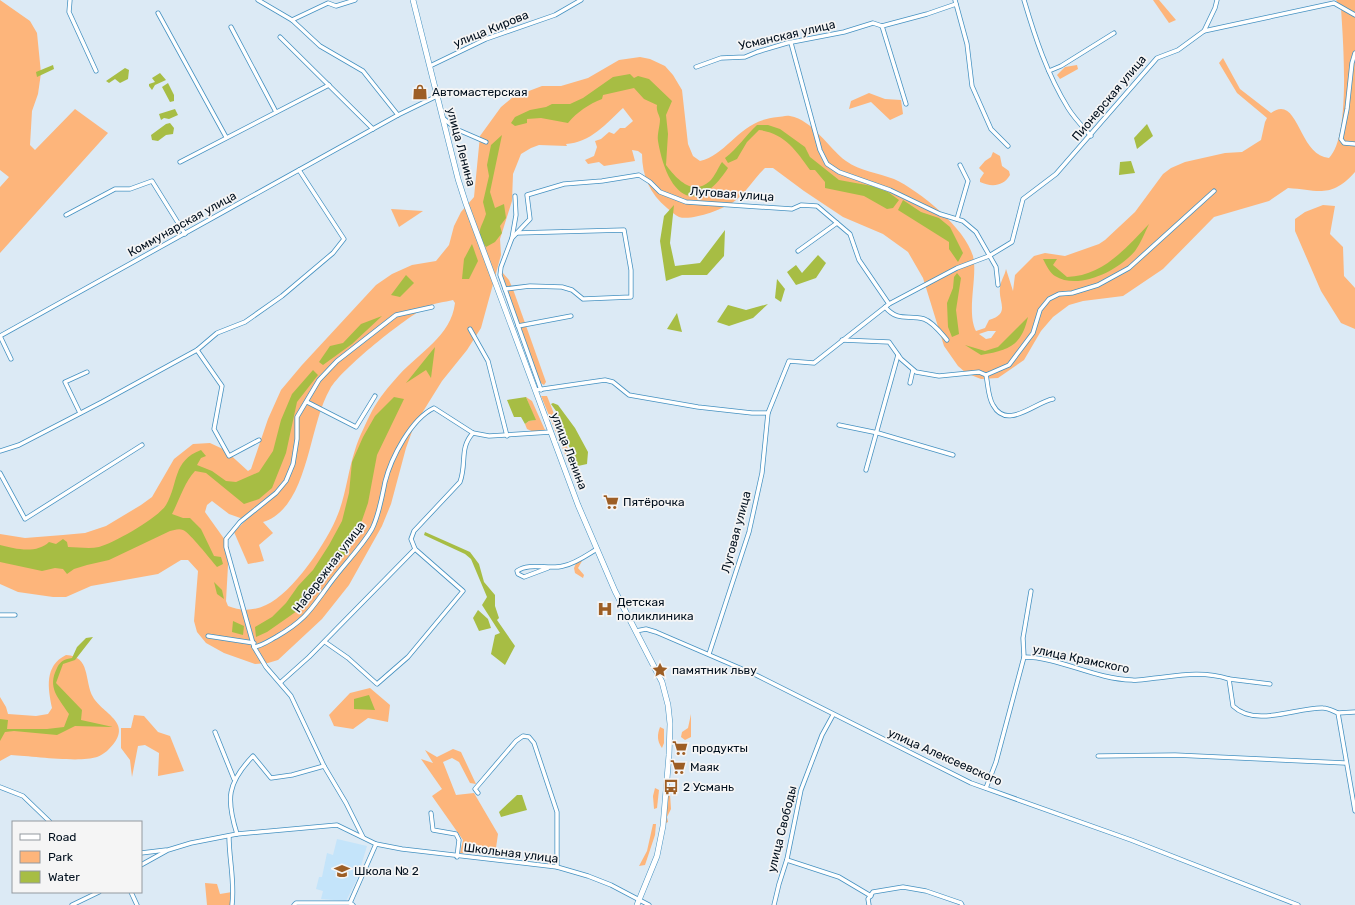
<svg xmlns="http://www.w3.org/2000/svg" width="1355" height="905" font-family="Rubik,sans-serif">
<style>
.built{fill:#c4e4fa}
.green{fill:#fdb57b;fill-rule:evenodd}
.water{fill:#a7bd44}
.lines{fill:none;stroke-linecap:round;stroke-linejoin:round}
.street-casing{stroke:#4491c1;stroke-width:5}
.secondary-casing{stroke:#4491c1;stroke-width:6}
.street{stroke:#fff;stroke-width:3.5}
.secondary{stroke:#fff;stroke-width:5}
.labels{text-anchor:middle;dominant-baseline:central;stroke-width:3.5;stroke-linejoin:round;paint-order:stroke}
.street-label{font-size:12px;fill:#000f1d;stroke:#f5f5f5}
.poi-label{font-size:12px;fill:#000f1d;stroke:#f5f5f5;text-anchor:start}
</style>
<rect width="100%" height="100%" fill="#dceaf5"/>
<polygon class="built" points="337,839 367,846 357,879 346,901 321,899 323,891 316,889 319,877 322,877 327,853 333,855"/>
<g class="green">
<polygon points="0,0 30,21 37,33 41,73 38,94 32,111 30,145 35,150 75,109 108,133 0,253 0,187 9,177 0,170"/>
<polygon points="1153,0 1159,0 1176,20 1169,23"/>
<path d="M1336,0h19v172c-24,27 -37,18 -67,16l-19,13 -55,16 -51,52 -40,27 -40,5 -14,4 -16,12 -12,14 -17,29 -26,18 -17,1 -15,-6 -8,-7 -14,-20 -21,-68 -15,-26 -25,-18 -40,-17 -39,-26 -31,-23h-8c-12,11 -19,26 -33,35 -11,7 -41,18 -53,14 -4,-2 -8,-6 -12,-9 -17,-14 -25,-32 -25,-54l-4,-3 -6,-1 3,11 -31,5 -5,-4 -11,2 -3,-4 9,-4 3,-9 -2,-6 6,-2 8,-7 5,2 6,-6h5l8,-7 -10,-13c-16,15 -33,35 -57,36l1,2 -28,-1 -8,3 -10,6 -8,20 -1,27 -12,38 1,16 -20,73 -14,22 -25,31 -28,45 -8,22 -15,56 -9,22 -33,59 -27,34 -44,41 -10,3 -13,1 -31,-11 -18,-10 -9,-11 -3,-11 4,-50 -10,-11h-7l-23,14 -67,12 -25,11h-13l-35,-5 -18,-8v-50l25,4 38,-3 22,-2 21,-7 35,-21 11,-8 22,-38 19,-15 17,-1 15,7 23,21 3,-2 17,-50 13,-29 21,-25 74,-80 16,-11 20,-9 24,-4 13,-16 5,-19 7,-14 13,-15 6,-61 21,-29 12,-10 29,-11h19l27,-8 31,-18 21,-3 10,2 15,7 8,9 9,15 6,54 5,12 7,5c29,-7 39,-41 78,-44 3,0 8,-2 12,-1 23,4 38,32 56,45 14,10 32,12 48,18 26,12 71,49 79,77 5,20 -7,56 3,75l9,-3 4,-8c22,-7 9,-17 11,-32 0,-6 5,-13 6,-19l7,22 2,-16 19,-19 11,-3 20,3 34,-12 6,-4 30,-28 28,-38 8,-6 14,-6 40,-9 17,-1 19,-12 4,-18 2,-4 -30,-25 -18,-30 4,-5 17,31 31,24c28,-20 27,43 58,45 22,-21 14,-118 12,-150zM453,300l2,3c-4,33 -35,49 -56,72 -10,11 -20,23 -27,36 -6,12 -13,26 -17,39 -7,21 -9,44 -17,64 -10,27 -46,80 -72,91 -12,6 -26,6 -38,1l-2,-5 3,-53 -4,-8 -20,-28 2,-7 5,-4 17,13 17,6 -12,12 14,32 16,-3 -5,-16 14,-12 -10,-11c46,-14 45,-96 67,-133 11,-20 76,-72 97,-82 7,-4 18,-5 26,-7zM988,331h8l-5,7 -5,1 -7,-5z"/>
<polygon points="1077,65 1078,69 1060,79 1057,75 1065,67"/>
<polygon points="869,93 885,99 901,100 903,114 890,120 871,102 849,109 851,101"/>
<path d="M993,152l7,4 2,10 7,5 1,4c-7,12 -19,12 -30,7v-3l4,-6 -5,-5 6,-7 6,-4z"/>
<polygon points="1323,205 1335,206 1330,234 1343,247 1344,276 1355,288 1355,329 1341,323 1321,291 1295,231 1295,219 1305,212"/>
<polygon points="391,209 423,211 399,227"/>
<polygon points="502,272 509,280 514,292 546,382 544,385 539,382 503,280"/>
<polygon points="541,396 547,396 575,467 571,468 567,459"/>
<polygon points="526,397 532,401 545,430 536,433 527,429 525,424 529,421 535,420"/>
<polygon points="577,561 582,561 578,568 584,575 583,578 575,573 574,568"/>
<path d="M66,655c25,1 18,26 27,42 10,18 44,26 14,54 -3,2 -7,5 -10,6 -18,6 -65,-1 -86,-2l-11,6v-64l6,10 2,7 28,2 12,-2 4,-6c-4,-20 -8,-42 14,-53z"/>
<polygon points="370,688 390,705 388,722 368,718 353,729 334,726 329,715 350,693"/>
<polygon points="691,714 691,737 685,740 681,737 682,732 688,728"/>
<polygon points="134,715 144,716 158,732 170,736 184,771 158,776 159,753 145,745 138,746 132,777 130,760 121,748 121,728 131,728"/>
<path d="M660,727l4,2v14l-2,5c-5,-7 -5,-13 -2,-21z"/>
<polygon points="453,749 461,752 476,784 470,783 459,762 452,758 443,762 456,795 474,793 498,834 495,855 460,853 463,840 432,796 442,789 421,759 433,763 425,750 437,757"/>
<polygon points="655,788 659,790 657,808 654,809 653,796"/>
<polygon points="668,792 670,794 671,809 667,817 668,822 666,823"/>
<polygon points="653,824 656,824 655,835 645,865 639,866 647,851"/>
<polygon points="205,883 217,884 220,894 232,892 230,905 207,905"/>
</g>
<g class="water">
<polygon points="53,65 54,69 37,77 36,72"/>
<polygon points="125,68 129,70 128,79 120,83 115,79 109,83 106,81"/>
<polygon points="160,73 166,80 155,85 152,90 149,86 149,84 155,82 152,78"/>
<path d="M630,74l4,4 4,-2 11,3 23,22 -6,14 2,19 -2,31c10,13 26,32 44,16 5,-5 8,-13 12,-19l6,6c-36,55 -62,21 -70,-27 -1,-7 2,-15 2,-22 -1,-5 -4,-8 -3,-14l-13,-6 -10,-11 -31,7 -1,4c-13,5 -25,13 -34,24l-27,-5 -14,1v4l-12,3 -4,-3 4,-6 15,-7 16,-3 6,-3h18l13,-6 30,-21z"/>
<polygon points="168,83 174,95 174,101 170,102 162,87"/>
<polygon points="175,109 178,115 169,119 164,118 161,120 159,114"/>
<polygon points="170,123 174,128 173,134 166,135 158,141 152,140 151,135 166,124"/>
<polygon points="1147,124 1153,136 1137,149 1134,138"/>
<path d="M757,125h11l12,4 25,18 5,10 29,23 33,6 16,6 11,8 -6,8 -6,1 -23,-13 -39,-8v-6l-10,-12h-5c-14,-20 -26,-37 -51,-40l-12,12 -10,17 -9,4 -3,-5c13,-10 20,-22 32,-33z"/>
<path d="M502,135l-12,57 5,16 9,-4 2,14 -6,8 2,7 -7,9 -9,5c-11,-17 -5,-17 0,-33l-3,-12 6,-26 -2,-11 4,-20z"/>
<polygon points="1131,161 1135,173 1119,175 1120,162"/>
<polygon points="903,200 921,212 939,218 950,227 963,253 958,262 949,249 949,242 898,210"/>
<polygon points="674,205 670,243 675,266 700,263 725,230 724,256 707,275 682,275 666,281 660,241 664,216"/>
<path d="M1149,224c-4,8 -8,19 -14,27 -16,19 -56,40 -80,25 -5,-3 -9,-11 -12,-17h14l-4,6 14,12c36,-1 59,-29 82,-53z"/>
<polygon points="472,244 478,261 469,279 462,279 464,259"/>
<polygon points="818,255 826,263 816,278 796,285 787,272 796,265 802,273"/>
<polygon points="957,273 961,278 956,310 959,334 952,337 948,327 947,303 953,288 954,277"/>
<polygon points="406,275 414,283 400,297 391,295"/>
<polygon points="777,279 785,289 781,302 775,298"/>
<polygon points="768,304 753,318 729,326 717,322 728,305 746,310"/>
<polygon points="677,313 682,332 667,329"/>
<polygon points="382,316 352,344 323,365 319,362 330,346 343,343 361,324"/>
<path d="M1028,317c-7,30 -20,33 -47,38l-16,-10 20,6 13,-4z"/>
<polygon points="435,347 431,378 426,370 406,383"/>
<path d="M313,370l5,5 -21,27 -11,51 -14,35 -13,11 -15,5 -38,-31 -11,-2c-11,12 -15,28 -23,43l11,4h7l11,11 13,27 7,1 2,7 -6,3c-7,-8 -27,-34 -34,-37 -4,-2 -9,0 -13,1l-61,29 -22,5 -13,4 -7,5 -4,-5 -8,-1 -13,3 -42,-9v-17c15,4 37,9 49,-3l7,2 7,-5 4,3 1,5c10,0 21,2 31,0 15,-4 59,-29 67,-42 13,-22 6,-44 35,-55l5,6 -5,2 -4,7 15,6 14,10 10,1 23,-10 14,-21 8,-31 11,-26z"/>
<polygon points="394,397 404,399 377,455 368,503 359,529 348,551 297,611 267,632 256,637 255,627 272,617 286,603 298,586 313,570 329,545 342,521 349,493 352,462 363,437 375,416"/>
<polygon points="526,397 536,420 529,421 525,424 521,417 514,417 507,400"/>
<polygon points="553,403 558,405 575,428 588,452 587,464 578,466 568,444 556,411 551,404"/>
<polygon points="425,532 470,552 479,564 484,582 495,595 495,606 499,618 497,620 515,646 505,665 491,654 495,635 500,633 482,605 487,597 471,559 465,554 424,535"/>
<polygon points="214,582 222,590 224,599 217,594"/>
<polygon points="478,610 488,619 491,628 479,631 473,618"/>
<polygon points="233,621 244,626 243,635 232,632"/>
<path d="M93,637l-18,23 -12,4 -7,19 26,27 -1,10 32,7 -38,-1 -18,9 -43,-4 -9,1 -5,9v-22l8,1 -1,9h40l17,-2 5,-13c-11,-17 -22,-26 -12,-46 3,-7 8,-9 15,-10l5,-11 9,-9z"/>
<polygon points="369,695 375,710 354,709 354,699"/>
<polygon points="517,795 522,795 527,810 501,817 499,812"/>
</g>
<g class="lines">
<defs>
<g id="street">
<polyline points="70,0 69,12 96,71"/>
<polyline points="258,0 292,20 320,46 363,71 398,115"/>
<polyline points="955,0 967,44 972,86 991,129 1008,146"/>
<path d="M1024,0c11,37 23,74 44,108 6,10 15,19 23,28"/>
<polyline points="158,13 226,137"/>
<polyline points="292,20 328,3 336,6 355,0"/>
<polyline points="231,27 276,112"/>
<polyline points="1204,31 1215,8 1217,0"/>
<polyline points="280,37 373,129"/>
<polyline points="791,43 820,150 827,164 839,172 890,190 940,214 963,221 976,232 996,267 998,285"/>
<polyline points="1355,53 1352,63 1347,109 1341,139 1344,143 1355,144"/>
<polyline points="430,66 486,39 555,15 581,0"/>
<polyline points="696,67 721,58 745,57 757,52 787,43 844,32 873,23 882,26"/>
<polyline points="1049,71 1061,66 1114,33"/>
<polyline points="906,104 882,26 927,14 956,4"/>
<polyline points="443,118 456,129 486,142"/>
<polyline points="180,162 329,85"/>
<polyline points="66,215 115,189 130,189 152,181 185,234"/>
<polyline points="957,219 968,181 960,165"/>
<polyline points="512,238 516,215 515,196"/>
<polyline points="798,251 837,223"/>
<polyline points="505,289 530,286 562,287 572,290 583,299 631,297 631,270 624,230 517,233"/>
<path d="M885,307c14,16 23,7 39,12 9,3 17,14 23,21"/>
<polyline points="518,326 571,316"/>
<polyline points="470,329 488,361 507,436"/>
<polyline points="0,336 398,115 437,96"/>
<polyline points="0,336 11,359"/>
<polyline points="842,340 889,342 901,359 916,372 939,376 979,372 986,375 1009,365 1033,333 1040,310 1049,299 1059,294 1072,293 1098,285 1129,268 1214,191"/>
<polyline points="197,350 222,386 214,429 229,456 259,440"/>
<path d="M986,375c2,9 2,22 7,30 14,26 42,-3 60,-6"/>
<polyline points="910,383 913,370"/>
<polyline points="536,390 605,380 613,382 629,395 698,407 752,413 768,413 789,361 814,363 889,304 957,268 989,256 1012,242 1023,199 1056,174 1157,58 1178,50 1204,31 1334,3 1355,15"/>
<polyline points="541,390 500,275 501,267 512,238 530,219 527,195 564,184 602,181 639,175 650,182 660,192 686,202 792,209 801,205 817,206 850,234 859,260 889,304"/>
<polyline points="307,402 356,427 375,396"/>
<polyline points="80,413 65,382 87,372"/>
<polyline points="839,425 878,433 953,455"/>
<polyline points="0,451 19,445 102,402 197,350 217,333 245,322 282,296 333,253 344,239 299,170"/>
<polyline points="866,470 898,355"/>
<polyline points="0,473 25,519 142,445"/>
<path d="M548,568l-24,9 -6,-3 -1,-3c13,-9 32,-1 46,-5 12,-2 24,-11 34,-17"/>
<polyline points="0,615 15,615"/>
<polyline points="636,631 646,629 656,632 756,675 971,783 1131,840 1298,905"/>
<polyline points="208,636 254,643"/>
<path d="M325,642l23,16 29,26 31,-27 55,-66 -48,-42 -4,-10 3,-8 46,-49c7,-19 -1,-34 13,-49"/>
<path d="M254,647c8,-1 16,-7 22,-10 31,-18 35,-28 55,-55 13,-18 30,-34 41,-53 7,-14 10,-32 13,-47 6,-24 26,-63 49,-74l39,25 16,3 62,-4"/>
<polyline points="709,654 749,532 762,473 768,413"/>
<polyline points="1024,657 1023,638 1031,591"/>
<polyline points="1229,679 1270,684"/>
<polyline points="281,682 309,657 415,549"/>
<polyline points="1338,713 1355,712"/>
<polyline points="215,732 234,779"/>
<polyline points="1098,756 1175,755 1345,763"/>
<polyline points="0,787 23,796 50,822"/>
<path d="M986,788l10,-26 28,-105c35,0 70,22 108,23 7,1 16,-1 24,-2 25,-3 48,-7 73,1l4,27c23,22 64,1 90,2 5,0 10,3 15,5l17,98"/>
<polyline points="478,793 475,789 516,741 523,736 529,737 534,743 557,812 557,867"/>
<polyline points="431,813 433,830 456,834 459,840 457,857"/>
<path d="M237,834c-11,-35 -10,-51 16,-78l18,22 21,-3 32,-9"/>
<path d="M229,836c0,24 6,45 3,69"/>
<polyline points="363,837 346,803 324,766 291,696 266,667 254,647 226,547 226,539 240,522 276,493 286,481 293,464 297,439 297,417 319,380 337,361 396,315 432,307"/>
<polyline points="141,853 166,850"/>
<polyline points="787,860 839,877 871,896"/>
<polyline points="141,865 168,850 191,843 237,834 337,825 376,844 402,849 557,867 588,876 611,885 649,905"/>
<polyline points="131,892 137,905"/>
<polyline points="350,903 376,844"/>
<polyline points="72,905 99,892"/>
<polyline points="294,905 296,903 350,903 353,905"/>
<polyline points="774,905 779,884 787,859 801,790 822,735 833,715"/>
<polyline points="869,905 868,899 873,892 903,887 926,891 961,903 962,905"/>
</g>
<polyline id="secondary" points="413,0 458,179 466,204 578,505 615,591 662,682 668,705 670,724 669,755 663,826 657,856 637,905"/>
</defs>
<use href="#street" class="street-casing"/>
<use href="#secondary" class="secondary-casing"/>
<use href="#street" class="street"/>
<use href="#secondary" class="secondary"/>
</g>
<defs>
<symbol id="shop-bare" viewBox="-9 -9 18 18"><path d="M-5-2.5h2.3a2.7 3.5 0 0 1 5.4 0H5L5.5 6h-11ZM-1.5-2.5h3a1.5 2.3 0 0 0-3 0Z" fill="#9d5e25" stroke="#f5f5f5" stroke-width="2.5" paint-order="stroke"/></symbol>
<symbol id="supermarket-bare" viewBox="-9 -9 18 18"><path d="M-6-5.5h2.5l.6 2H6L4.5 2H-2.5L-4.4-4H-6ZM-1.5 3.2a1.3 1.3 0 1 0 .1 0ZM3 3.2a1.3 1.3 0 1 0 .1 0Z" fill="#9d5e25" stroke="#f5f5f5" stroke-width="2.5" paint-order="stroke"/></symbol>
<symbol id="hospital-bare" viewBox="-9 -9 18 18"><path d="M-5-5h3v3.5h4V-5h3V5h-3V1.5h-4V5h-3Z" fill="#9d5e25" stroke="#f5f5f5" stroke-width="2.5" paint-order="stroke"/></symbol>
<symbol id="sight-bare" viewBox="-9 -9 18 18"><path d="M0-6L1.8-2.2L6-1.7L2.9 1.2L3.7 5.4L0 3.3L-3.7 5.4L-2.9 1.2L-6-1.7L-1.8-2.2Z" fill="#9d5e25" stroke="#f5f5f5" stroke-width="2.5" paint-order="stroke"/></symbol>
<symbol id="bus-bare" viewBox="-9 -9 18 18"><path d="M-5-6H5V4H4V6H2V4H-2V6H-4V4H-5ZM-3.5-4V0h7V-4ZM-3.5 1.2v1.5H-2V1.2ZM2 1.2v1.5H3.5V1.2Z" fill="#9d5e25" stroke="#f5f5f5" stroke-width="2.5" paint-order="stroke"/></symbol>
<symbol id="school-bare" viewBox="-9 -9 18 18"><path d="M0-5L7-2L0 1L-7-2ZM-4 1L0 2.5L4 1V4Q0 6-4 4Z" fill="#9d5e25" stroke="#f5f5f5" stroke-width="2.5" paint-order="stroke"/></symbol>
</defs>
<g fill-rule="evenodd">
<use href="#shop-bare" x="409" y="81" width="22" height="22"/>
<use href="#supermarket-bare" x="600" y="491" width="22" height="22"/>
<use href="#hospital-bare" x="594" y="598" width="22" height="22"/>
<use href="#sight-bare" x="649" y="659" width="22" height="22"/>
<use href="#supermarket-bare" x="669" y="737" width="22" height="22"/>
<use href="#supermarket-bare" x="667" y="756" width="22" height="22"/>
<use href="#bus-bare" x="660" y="776" width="22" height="22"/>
<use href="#school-bare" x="331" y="860" width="22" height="22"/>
</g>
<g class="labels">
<g class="street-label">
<text transform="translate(491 29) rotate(-22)">улица Кирова</text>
<text transform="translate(787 35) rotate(-13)">Усманская улица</text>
<text transform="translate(1109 98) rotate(-50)">Пионерская улица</text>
<text transform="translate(461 147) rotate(75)">улица Ленина</text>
<text transform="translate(732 194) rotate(4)">Луговая улица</text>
<text transform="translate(182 224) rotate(-29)">Коммунарская улица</text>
<text transform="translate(569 451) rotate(69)">улица Ленина</text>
<text transform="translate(736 532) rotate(-75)">Луговая улица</text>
<text transform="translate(329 567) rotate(-53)">Набережная улица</text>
<text transform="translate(1081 659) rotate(12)">улица Крамского</text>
<text transform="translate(945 757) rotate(24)">улица Алексеевского</text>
<text transform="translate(782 829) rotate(-76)">улица Свободы</text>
<text transform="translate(511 853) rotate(7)">Школьная улица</text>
</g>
<g class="poi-label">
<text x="432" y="92">Автомастерская</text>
<text x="623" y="502">Пятёрочка</text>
<text x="617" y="602">Детская<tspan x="617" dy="14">поликлиника</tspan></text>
<text x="672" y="670">памятник льву</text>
<text x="692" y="748">продукты</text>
<text x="690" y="767">Маяк</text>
<text x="683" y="787">2 Усмань</text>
<text x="354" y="871">Школа № 2</text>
</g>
</g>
<rect x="12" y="821" width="130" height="72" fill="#f5f5f5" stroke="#93999f"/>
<rect x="20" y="834" width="20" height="6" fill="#ffffff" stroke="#93999f"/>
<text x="48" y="841" font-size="12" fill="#000f1d">Road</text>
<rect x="20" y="851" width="20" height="12" fill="#fdb57b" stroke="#93999f"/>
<text x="48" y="861" font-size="12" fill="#000f1d">Park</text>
<rect x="20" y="871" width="20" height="12" fill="#a7bd44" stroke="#93999f"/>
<text x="48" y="881" font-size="12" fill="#000f1d">Water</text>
</svg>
